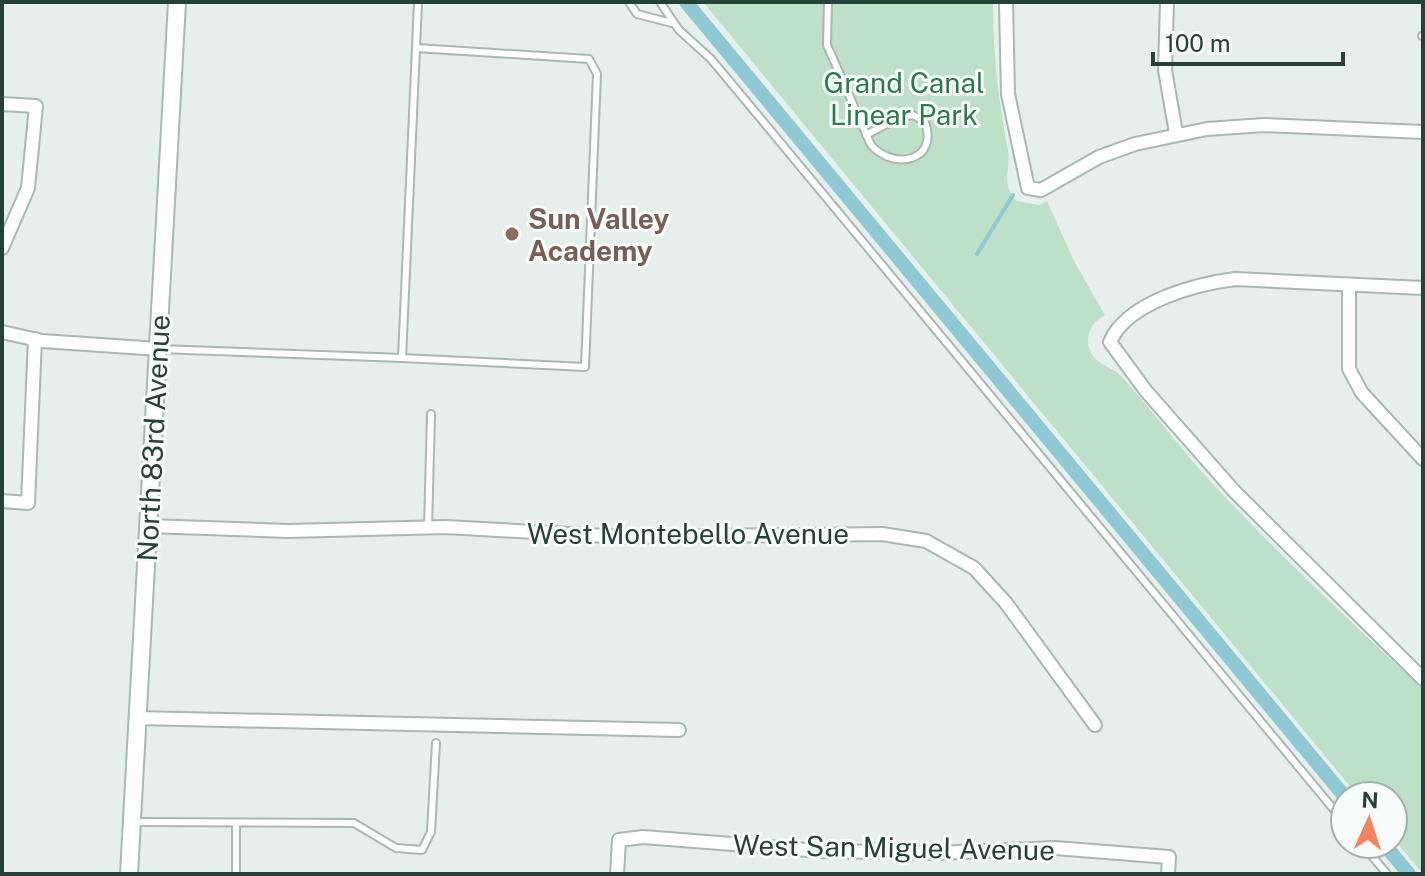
<svg xmlns="http://www.w3.org/2000/svg" width="1425" height="876" font-family="'Public Sans',sans-serif">
<style>
.green{fill:#bfe0c8}
.lines{fill:none;stroke-linecap:round;stroke-linejoin:round}
.stream{stroke:#8ec9d4;stroke-width:4}
.canal{stroke:#8ec9d4;stroke-width:14}
.lane-casing{stroke:#a8b8b2;stroke-width:10}
.street-casing{stroke:#a8b8b2;stroke-width:16}
.secondary-casing{stroke:#a4bbb3;stroke-width:20}
.lane{stroke:#fff;stroke-width:6}
.street{stroke:#fff;stroke-width:12}
.secondary{stroke:#fff;stroke-width:16}
.education-dot{fill:#8d6e63;stroke:#f7fbf9;stroke-width:3}
.labels{text-anchor:middle;dominant-baseline:central;stroke-width:6;stroke-linejoin:round;paint-order:stroke}
.park-label{font-size:28px;fill:#2d7a4b;stroke:#f7fbf9}
.education-label{font-size:28px;font-weight:bold;fill:#785e54;stroke:#f7fbf9;text-anchor:start}
.street-label{font-size:28px;fill:#24423a;stroke:#f7fbf9}
</style>
<rect width="100%" height="100%" fill="#e6efeb"/>
<path class="green" d="M703,2h290c0,51 5,98 15,148 3,20 -8,34 9,51l22,4 8,-4 28,62 30,52c-13,6 -21,21 -15,35 5,15 22,16 32,27 35,39 66,82 103,120 64,67 131,130 198,192v185l-30,-36v-42h-35z"/>
<g class="lines">
<polyline class="stream" points="977,254 1013,195"/>
<g class="canal">
<polyline points="686,2 1345,797"/>
<polyline points="1384,844 1409,874"/>
</g>
<defs>
<g id="lane">
<polyline points="629,2 637,14 672,23"/>
<polyline points="660,2 679,30 711,59 756,113 1345,823"/>
<path d="M828,2l-1,43 44,100c23,26 68,16 54,-23l-12,-7 -13,2 -34,18"/>
<polyline points="1422,36 1423,36"/>
<polyline points="416,48 418,2"/>
<polyline points="159,349 402,358 416,48 589,59 597,74 585,367 402,358"/>
<polyline points="428,528 431,414"/>
<polyline points="132,822 354,823 396,848 422,850 431,832 436,743"/>
<polyline points="236,823 236,874"/>
<polyline points="1362,844 1387,874"/>
</g>
<g id="street">
<polyline points="1006,2 1008,94 1028,188 1041,190 1099,157 1135,144 1207,129 1264,125 1423,132"/>
<polyline points="1167,2 1165,70 1176,133"/>
<polyline points="2,104 36,106 28,188 2,248"/>
<polyline points="1349,285 1349,369 1362,393 1423,459"/>
<path d="M1423,288l-188,-9c-39,5 -108,23 -125,63l36,49 88,100 189,188"/>
<polyline points="2,332 42,341 159,349"/>
<polyline points="2,501 28,503 35,339"/>
<polyline points="148,526 288,531 446,527 623,537 882,534 926,541 974,568 1006,603 1095,725"/>
<polyline points="137,718 679,730"/>
<polyline points="617,874 619,840 643,837 820,851 938,853 1055,848 1169,857 1168,874"/>
</g>
<polyline id="secondary" points="129,874 177,2"/>
</defs>
<use href="#lane" class="lane-casing"/>
<use href="#street" class="street-casing"/>
<use href="#secondary" class="secondary-casing"/>
<use href="#lane" class="lane"/>
<use href="#street" class="street"/>
<use href="#secondary" class="secondary"/>
</g>
<circle class="education-dot" cx="512" cy="234" r="8"/>
<g class="labels">
<g class="park-label">
<text x="904" y="82">Grand Canal<tspan x="904" dy="32">Linear Park</tspan></text>
</g>
<g class="education-label">
<text x="528" y="218">Sun Valley<tspan x="528" dy="32">Academy</tspan></text>
</g>
<g class="street-label">
<text transform="translate(153 438) rotate(-87)">North 83rd Avenue</text>
<text x="688" y="533">West Montebello Avenue</text>
<text transform="translate(894 847) rotate(1)">West San Miguel Avenue</text>
</g>
</g>
<rect width="1425" height="876" fill="none" stroke="#24423a" stroke-width="8"/>
<g transform="translate(1369 820) rotate(3)"><circle r="38" fill="#f7fbf9" stroke="#a3b1ad" stroke-width="2"/>
<path d="M0-6L14 30L0 20L-14 30Z" fill="#f4845f"/>
<text y="-12" font-size="22" font-weight="bold" text-anchor="middle" fill="#24423a">N</text>
</g>
<path d="M1153 52v12h190v-12" fill="none" stroke="#24423a" stroke-width="4"/>
<text x="1165" y="52" font-size="24" fill="#24423a" stroke="#f7fbf9" stroke-width="6" paint-order="stroke">100 m</text>
</svg>
